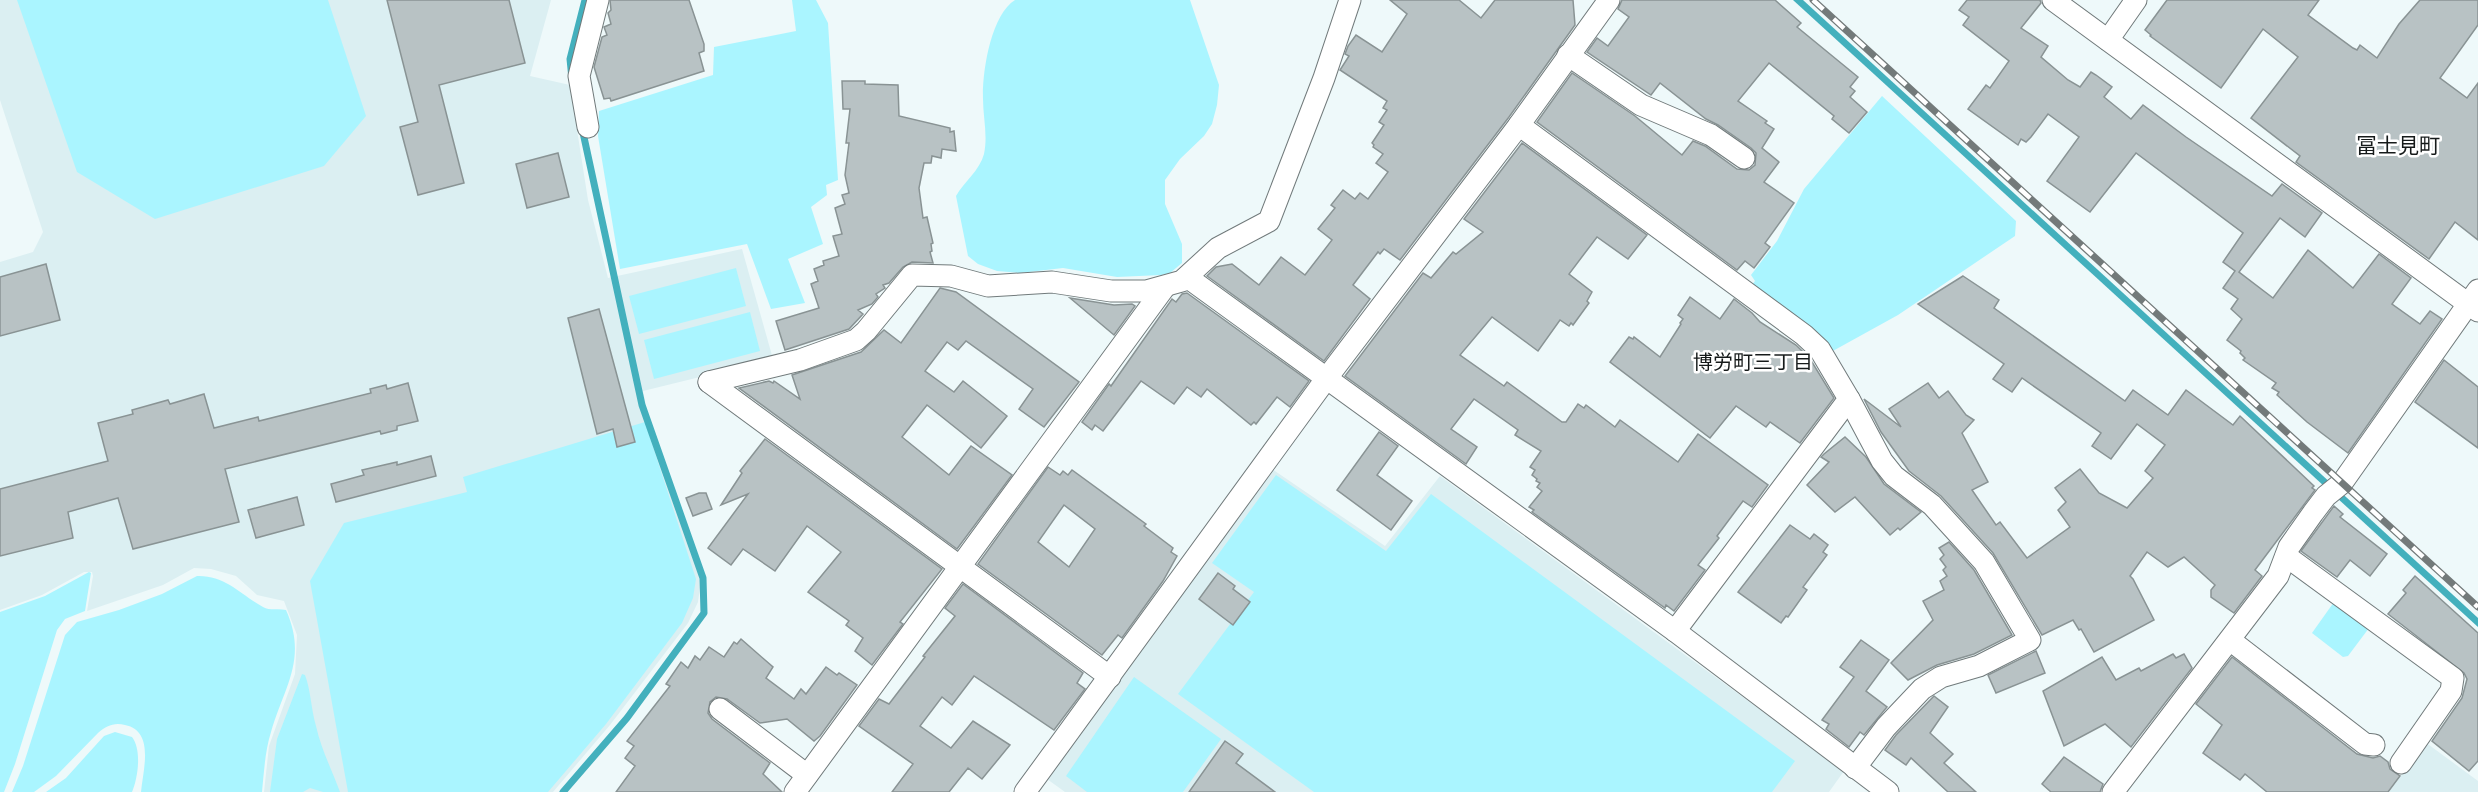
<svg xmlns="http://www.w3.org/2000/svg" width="2478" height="792" font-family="Helvetica,'Noto Sans JP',sans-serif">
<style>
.built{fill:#dbeff2}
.green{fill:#aaf5ff}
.water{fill:#43b0bd}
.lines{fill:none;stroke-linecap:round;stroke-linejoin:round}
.stream{stroke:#43b0bd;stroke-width:7}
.building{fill:#b8c2c4;stroke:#899394;stroke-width:1.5;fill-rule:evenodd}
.minor-casing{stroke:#717a7b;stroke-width:23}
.minor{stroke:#fff;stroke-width:21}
.rail-casing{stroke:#737a7a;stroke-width:7}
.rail{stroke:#fff;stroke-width:4.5;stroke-dasharray:14;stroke-linecap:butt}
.labels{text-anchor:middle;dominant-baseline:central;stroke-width:5;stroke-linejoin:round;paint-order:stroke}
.neighbourhood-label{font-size:20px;fill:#161a1a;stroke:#fff}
.quarter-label{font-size:21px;fill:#161a1a;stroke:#fff}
</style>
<rect width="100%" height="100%" fill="#eef9fa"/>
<g class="built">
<polygon points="0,0 551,0 530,76 570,85 588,200 608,278 742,249 773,359 643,391 652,435 701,580 698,602 688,623 610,725 553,792 264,792 269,746 295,674 297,635 284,601 257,595 236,576 211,569 194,568 163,585 87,611 93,576 92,572 84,572 42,595 0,610 0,262 33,252 43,232 0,100"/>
<polygon points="1272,469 1385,546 1440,476 1844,771 1829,792 1065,792 1047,779"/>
<polygon points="2425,742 2478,781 2478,792 2389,792"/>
</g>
<g class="green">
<polygon points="17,0 328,0 366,116 324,166 155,219 77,172"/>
<polygon points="792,0 816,0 828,23 838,180 826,185 827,195 811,207 823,244 788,259 805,303 771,309 747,244 620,269 598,136 599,111 713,75 714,47 796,31"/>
<path d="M1015,0h175l29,85 -2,20 -5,19 -8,12 -24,23 -15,21v24l17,40v19l-12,10 -9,2 -44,2 -54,-9 -43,5 -23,-2 -19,-7 -10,-8 -12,-60c8,-14 24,-26 28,-42 4,-18 -1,-37 -1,-55 -1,-27 8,-84 32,-99z"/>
<polygon points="1882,96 2016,221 2015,236 1898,315 1831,352 1752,285 1755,281 1751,275 1777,241 1804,189"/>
<polygon points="736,268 746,306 639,334 629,296"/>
<polygon points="750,312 760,351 654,379 644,340"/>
<polygon points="645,422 696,579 693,598 682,623 606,724 548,792 348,792 310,581 344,523 467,492 463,477"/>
<polygon points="1276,475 1386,551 1431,494 1795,761 1772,792 1314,792 1178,694 1254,592 1212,563"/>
<polygon points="89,572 91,573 85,611 65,619 57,630 15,764 4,792 0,792 0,612 45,596"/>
<path d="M197,576c28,-1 43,18 66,31 7,4 15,1 23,3 22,49 -2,77 -15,122 -6,19 -7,40 -9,60h-121c2,-22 14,-61 -16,-67 -11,-3 -19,1 -27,8l-42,43 -22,16h-22l11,-26 42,-131 12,-13 42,-12 43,-16z"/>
<polygon points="2334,602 2369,628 2348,656 2343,657 2312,633"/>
<path d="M302,674l3,1c6,16 6,34 11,51 5,23 16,44 24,66h-17l-13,-4 -7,4h-33l7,-53z"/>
<polygon points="1134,677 1221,739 1183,792 1087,792 1066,776"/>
<path d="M115,732l17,5c10,13 6,41 0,55h-86l20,-14 38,-42z"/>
</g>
<polygon class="water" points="1793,0 1803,0 2452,594 2478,618 2478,627"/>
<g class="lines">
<g class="stream">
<polyline points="572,79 570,59 585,0"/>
<polyline points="563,792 627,718 704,613 703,578 642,405 582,128"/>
</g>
</g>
<g class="building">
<polygon points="387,0 509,0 525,63 439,85 464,183 418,195 400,127 418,122"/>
<polygon points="610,0 689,0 704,44 704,51 699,53 704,71 611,101 610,98 604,99 594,67 602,37 607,35 604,27 611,24 608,13 611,10"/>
<polygon points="1390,0 1459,0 1481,18 1495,0 1573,0 1575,25 1509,117 1400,260 1384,249 1380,254 1378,252 1353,285 1370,299 1324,361 1207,276 1216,267 1232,264 1259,285 1281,257 1305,275 1332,240 1318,229 1335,208 1331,205 1343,190 1355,199 1360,193 1368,199 1388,172 1376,163 1383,154 1373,147 1374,145 1372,143 1384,125 1379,122 1387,110 1383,108 1387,101 1340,70 1349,56 1345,54 1348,46 1356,35 1382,52 1407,14"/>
<polygon points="1622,0 1775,0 1801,23 1797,27 1858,77 1850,87 1855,91 1850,97 1867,112 1849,133 1832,119 1834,116 1769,63 1738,101 1767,121 1765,123 1774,129 1762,148 1779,162 1764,182 1794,203 1765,243 1770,247 1754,268 1745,261 1737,270 1537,122 1572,73 1635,116 1682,155 1693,141 1705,146 1737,169 1749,170 1755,165 1756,153 1751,148 1718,125 1706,119 1660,83 1651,95 1587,52 1597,38 1608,46 1629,17 1618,9"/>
<polygon points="1967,0 2040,0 2041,3 2021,28 2048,46 2041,57 2068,80 2080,87 2091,72 2096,75 2112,87 2104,97 2131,119 2143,105 2186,137 2272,196 2282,184 2322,213 2305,237 2280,218 2239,272 2273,298 2308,250 2353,288 2379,254 2411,278 2392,304 2420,324 2430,311 2442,319 2348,453 2307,422 2277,395 2279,392 2272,388 2276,383 2243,360 2245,358 2240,353 2241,351 2227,340 2242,319 2231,309 2238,299 2223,288 2235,271 2223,262 2243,233 2136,153 2090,212 2047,181 2079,137 2048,114 2031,137 2026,142 2021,139 2018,145 1968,109 1986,85 1990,88 2009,61 1963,25 1969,17 1959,10"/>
<polygon points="2167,0 2319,0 2308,15 2353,48 2357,50 2360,45 2377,58 2399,24 2420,0 2478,0 2478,25 2440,78 2467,98 2478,83 2478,240 2455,222 2429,259 2296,162 2300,156 2251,118 2298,57 2263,29 2221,88 2150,36 2151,35 2145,30"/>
<polygon points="842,81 865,81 865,84 898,85 899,116 950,128 950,132 954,131 956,151 942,149 941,158 932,156 931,163 924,163 919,188 923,218 927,217 933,243 931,244 932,251 930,252 933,263 912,262 903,267 889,283 883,285 885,288 876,294 878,297 872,304 858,310 863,314 849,329 785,350 776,321 819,308 811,284 818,281 814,269 824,265 823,261 839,256 833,236 842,234 835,208 845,204 842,195 849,193 845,175 849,143 846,143 850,109 843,109"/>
<polygon points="1522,143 1647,235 1628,259 1597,237 1569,274 1592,292 1587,301 1589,303 1573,325 1571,323 1569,326 1560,320 1538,351 1492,317 1460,355 1504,386 1507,382 1562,422 1566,422 1578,404 1584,408 1586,405 1615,427 1620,420 1678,462 1698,434 1768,485 1752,507 1743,501 1717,536 1719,538 1698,565 1705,570 1674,611 1666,605 1665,608 1532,512 1534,510 1529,507 1542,491 1537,487 1540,483 1536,481 1537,479 1532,475 1535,470 1530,467 1541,451 1515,435 1518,430 1474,399 1451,429 1477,447 1466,464 1345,376 1423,273 1431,278 1453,252 1456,254 1483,232 1464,219"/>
<polygon points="558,153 569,197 527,208 516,164"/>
<polygon points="46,264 60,320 0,336 0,277"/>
<polygon points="1963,276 1999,300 1994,308 2125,401 2133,390 2168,415 2186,390 2233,425 2240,416 2314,486 2312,488 2315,490 2255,570 2262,576 2234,613 2211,597 2211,590 2215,585 2184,557 2168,567 2147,552 2130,576 2133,579 2154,620 2094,652 2081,629 2079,630 2073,620 2042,635 1993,553 1941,496 1909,471 1881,432 1864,399 1901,427 1889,409 1928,383 1939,398 1948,391 1966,415 1974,420 1962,433 1988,482 1972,490 1996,525 2000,522 2027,558 2070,527 2058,510 2066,502 2055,488 2080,469 2099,493 2127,508 2153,478 2145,471 2165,445 2137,424 2111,459 2092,446 2101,433 2022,378 2012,392 1993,379 2004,364 1918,304"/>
<polygon points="940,288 956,292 1079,382 1044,427 1019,409 1033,389 966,341 958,350 947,342 925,371 954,392 963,381 1007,416 981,448 927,405 902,437 949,475 971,446 1012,475 957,549 739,388 769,381 773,383 774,381 800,399 792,375 861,352 884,330 901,343"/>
<polygon points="1187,293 1309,381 1290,407 1277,397 1256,424 1254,422 1251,425 1207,389 1201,397 1187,387 1174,404 1141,381 1103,431 1095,425 1092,430 1082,422 1109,384 1111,386 1172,299 1176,302 1182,294"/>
<polygon points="1690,297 1720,319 1734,299 1752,313 1760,322 1796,345 1804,353 1803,355 1812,362 1834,398 1800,443 1770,422 1766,427 1736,406 1710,438 1610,362 1629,337 1633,339 1634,337 1660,357 1681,324 1680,323 1683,319 1678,315"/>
<polygon points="1070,298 1114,305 1132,304 1135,306 1114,335"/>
<polygon points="599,309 635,442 617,447 613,429 597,434 568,318"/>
<polygon points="2444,360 2478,387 2478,448 2415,402"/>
<polygon points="408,383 418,421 397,426 397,430 381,434 380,431 225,469 239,522 133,549 118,498 68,512 73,538 0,556 0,489 108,461 98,423 133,414 132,410 168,400 170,404 204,394 214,428 258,417 259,421 371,393 370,389 386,385 387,389"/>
<polygon points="1379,432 1398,446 1377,475 1412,501 1391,530 1337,490"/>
<polygon points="1845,437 1866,457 1884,484 1921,512 1900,530 1898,528 1890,535 1855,497 1835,512 1807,485 1829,462 1821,457 1824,454"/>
<polygon points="765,439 942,569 900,622 903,624 872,665 855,651 863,638 846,625 849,621 808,592 841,552 807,526 775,571 743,549 731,565 708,548 748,494 721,505 742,473 740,471"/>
<polygon points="431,456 436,476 336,502 331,484 364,475 362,470 397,462 397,465"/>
<path d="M1048,467l12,8 3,-4 5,4 4,-5 74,54 -2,2 29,22 -2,4 6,4 -14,25 -41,57 -4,-3 -16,20 -124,-91zM1064,505l31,24 -26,38 -31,-25z"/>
<polygon points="699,493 706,493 712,509 693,516 686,498"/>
<polygon points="297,497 304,525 256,538 248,510"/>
<polygon points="2334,506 2343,514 2340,517 2387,554 2370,576 2350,560 2337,577 2301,551"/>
<polygon points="1790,525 1810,539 1814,534 1828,545 1823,552 1827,555 1803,587 1807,590 1788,617 1786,616 1781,623 1738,592"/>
<polygon points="1949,542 1974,570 2012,635 1974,654 1937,665 1908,680 1891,663 1933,620 1923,601 1944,590 1940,581 1947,576 1943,570 1946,567 1940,559 1944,555 1939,548"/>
<polygon points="1218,573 1235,586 1233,589 1250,602 1233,625 1199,599"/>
<polygon points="2415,576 2478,633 2478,761 2469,771 2432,741 2462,698 2467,679 2464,673 2388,614 2406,593 2403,590"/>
<polygon points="963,584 1083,673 1077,683 1085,689 1054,730 974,676 952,705 942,697 920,726 951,748 973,721 1010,745 982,779 968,768 949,792 892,792 913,764 859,726 879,699 889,704 925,657 923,656 955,616 945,608"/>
<polygon points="741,639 773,667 766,678 794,699 801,689 806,694 826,667 837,675 839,673 857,685 820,736 814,741 787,719 760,723 727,699 716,697 710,702 708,713 712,719 770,763 763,774 782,792 616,792 635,766 625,758 634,746 627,741 670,686 666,684 681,662 688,668 695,656 700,660 709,647 724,657 734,642 737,644"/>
<polygon points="1861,640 1889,660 1866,691 1887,707 1864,735 1860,732 1849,747 1826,729 1829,724 1822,720 1854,677 1840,667"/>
<polygon points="2036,651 2045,673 1996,693 1988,675"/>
<polygon points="2173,654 2176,658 2184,654 2192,668 2131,747 2105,724 2064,746 2043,691 2102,657 2116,680 2139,668 2141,671"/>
<polygon points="2232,657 2357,754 2373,758 2380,756 2388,762 2390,769 2400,776 2388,792 2267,792 2245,774 2240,780 2203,753 2222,725 2196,704"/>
<polygon points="1934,696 1948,707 1930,733 1953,754 1944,763 1976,792 1948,792 1911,758 1906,765 1885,750 1896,735"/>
<polygon points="1225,741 1243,754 1236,763 1275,792 1189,792"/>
<polygon points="2064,757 2103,784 2100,792 2051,792 2042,784"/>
</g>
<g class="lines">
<defs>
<g id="minor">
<polyline points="2053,0 2478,311"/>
<polyline points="2108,40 2136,0"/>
<polyline points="1568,55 1641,105 1711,135 1744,158"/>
<polyline points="1519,125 1804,335 1820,350 1849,399 1675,631"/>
<polyline points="588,127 579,76 598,0"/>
<polyline points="1187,277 1675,631 1888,792"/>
<polyline points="709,382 800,360 856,340 866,331 912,275 951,276 988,286 1052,282 1111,291 1146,291 1182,281 1218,248 1269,221 1324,78 1350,0"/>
<polyline points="709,382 1110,677"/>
<polyline points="1849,399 1882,461 1894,476 1932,505 1984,562 2030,640 1979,666 1941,677 1922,689 1886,727 1855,768"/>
<polyline points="2286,556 2453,678 2451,691 2401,763"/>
<polyline points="2230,640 2365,744 2374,745"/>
<polyline points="720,709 807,775"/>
<polyline points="795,792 1164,288"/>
<polyline points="1025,792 1326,379 1519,125 1609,0"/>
<polyline points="2113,792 2278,576 2289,547 2313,513 2326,496 2342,483 2478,290"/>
</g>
</defs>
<use href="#minor" class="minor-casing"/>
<use href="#minor" class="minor"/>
<defs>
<polyline id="rail" points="1813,0 2478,607"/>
</defs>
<use href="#rail" class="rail-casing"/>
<use href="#rail" class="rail"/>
</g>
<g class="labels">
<g class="neighbourhood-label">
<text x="1753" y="362">博労町三丁目</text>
</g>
<g class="quarter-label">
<text x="2398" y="145">冨士見町</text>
</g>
</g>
</svg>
